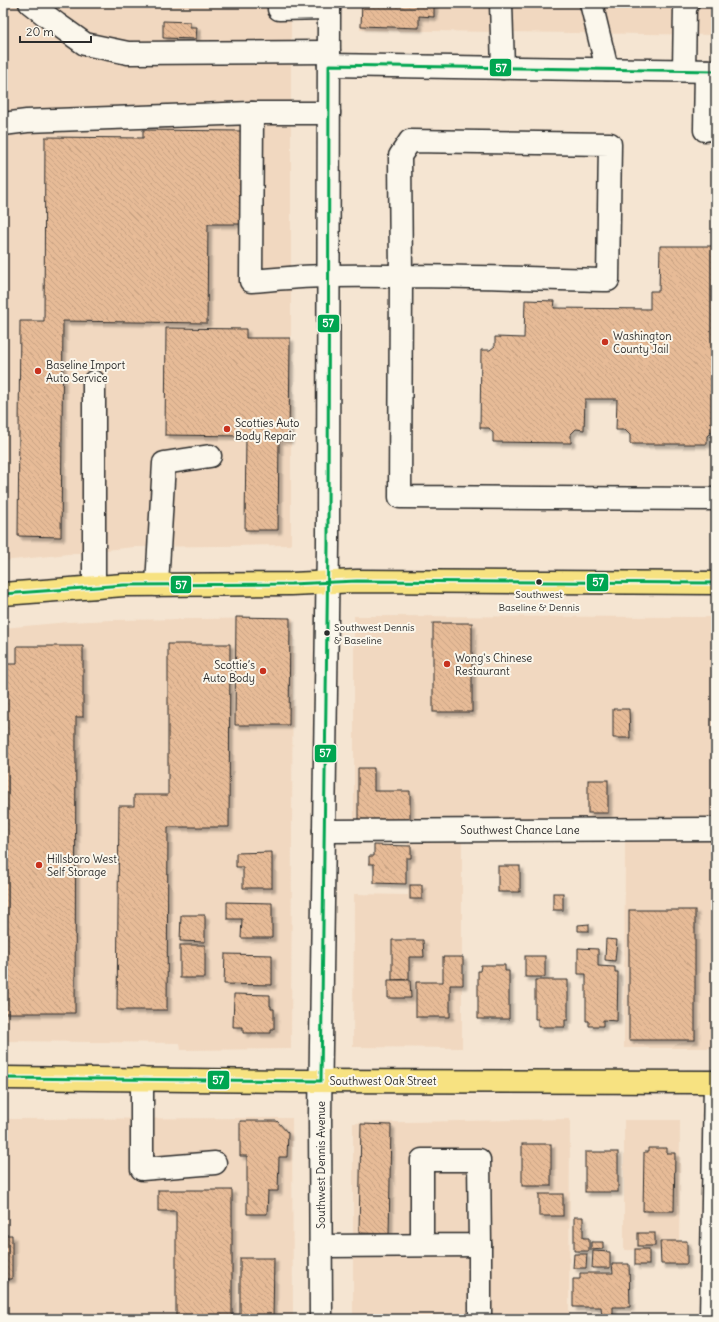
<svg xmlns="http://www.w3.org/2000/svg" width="719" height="1322" font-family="Delius,sans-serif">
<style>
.built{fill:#f1d8c0}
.building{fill:url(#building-back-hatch);stroke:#2b2b2b;filter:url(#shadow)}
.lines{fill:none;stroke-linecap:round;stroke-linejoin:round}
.minor-casing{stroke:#2b2b2b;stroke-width:25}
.highway-casing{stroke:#2b2b2b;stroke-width:25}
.minor{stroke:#fbf7ec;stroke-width:22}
.highway{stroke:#f7e281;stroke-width:22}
.bus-1-casing{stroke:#fbf7ec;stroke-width:6}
.bus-1{stroke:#00a651;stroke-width:3}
.poi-dot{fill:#c8321e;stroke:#fbf7ec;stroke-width:1.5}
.bus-dot{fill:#2b2b2b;stroke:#fbf7ec;stroke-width:1.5}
.labels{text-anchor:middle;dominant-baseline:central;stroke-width:4;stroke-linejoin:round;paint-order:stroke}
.bus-label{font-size:10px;fill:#2b2b2b;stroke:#fbf7ec}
.poi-label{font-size:11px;fill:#2b2b2b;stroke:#fbf7ec;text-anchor:start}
.street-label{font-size:11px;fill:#2b2b2b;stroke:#fbf7ec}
.line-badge{stroke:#fbf7ec;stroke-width:1.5}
.badge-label{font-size:11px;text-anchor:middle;font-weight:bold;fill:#fff}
</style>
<defs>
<pattern id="building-back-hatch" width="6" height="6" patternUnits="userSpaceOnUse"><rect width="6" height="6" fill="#e7bb97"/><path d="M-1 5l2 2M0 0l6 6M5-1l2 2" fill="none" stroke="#c6a182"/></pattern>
<filter id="shadow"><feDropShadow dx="3.5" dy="3.5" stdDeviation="1" flood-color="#0004"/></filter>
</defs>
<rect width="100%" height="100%" fill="#f5e5d2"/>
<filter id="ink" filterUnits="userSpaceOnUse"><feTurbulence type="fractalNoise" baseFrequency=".025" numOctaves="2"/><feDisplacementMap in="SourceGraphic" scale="8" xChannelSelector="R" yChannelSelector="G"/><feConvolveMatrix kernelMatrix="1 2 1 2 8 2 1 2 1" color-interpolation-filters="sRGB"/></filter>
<g filter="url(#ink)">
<g class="built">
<polygon points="3,3 291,3 291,545 134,547 3,561"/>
<polygon points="360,3 716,3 716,35 360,30"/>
<polygon points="354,616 716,617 716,824 354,823"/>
<polygon points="293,618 291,1049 181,1050 180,1043 3,1041 3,628 68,622 112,620"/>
<polygon points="408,840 462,841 462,1048 353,1047 354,894 408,895"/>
<polygon points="625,841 716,841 716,1048 624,1048"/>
<polygon points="292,1118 293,1319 3,1319 3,1119"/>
<polygon points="570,1119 569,1319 353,1319 353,1123"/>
<polygon points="624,1120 680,1120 679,1251 624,1250"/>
</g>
<g class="building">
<polygon points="362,3 434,3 434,17 419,16 419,28 361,26"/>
<polygon points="163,21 190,22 190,27 197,27 196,39 163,38"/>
<polygon points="143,130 242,131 241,224 208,224 207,323 63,321 61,537 18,536 20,321 44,321 45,137 143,138"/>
<polygon points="660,246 716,246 716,432 712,431 707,436 707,444 630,444 630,435 625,430 616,430 617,399 585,399 584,430 576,429 571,434 571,443 493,442 493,433 489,428 480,428 481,350 490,350 495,346 495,337 524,338 525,300 555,301 554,308 650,309 650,291 659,291"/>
<polygon points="166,328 246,329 246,338 290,338 289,440 279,440 278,530 245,530 246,436 165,435"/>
<polygon points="236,617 290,618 289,725 235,725"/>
<rect x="433" y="623" width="39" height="89"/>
<polygon points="168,644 230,644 229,827 168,827 167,1010 117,1010 119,806 134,806 134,795 168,795"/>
<polygon points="17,646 83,646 83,717 76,717 75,1013 3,1013 3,664 17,664"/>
<polygon points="613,709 629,709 630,738 613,738"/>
<polygon points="358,768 374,768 374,791 410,791 410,824 358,824"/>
<rect x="588" y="780" width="20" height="33"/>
<polygon points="374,845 411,846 411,858 406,858 406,884 374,883 374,864 369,864 369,856 374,856"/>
<polygon points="272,852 272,888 243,888 243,867 236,867 236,853"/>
<rect x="498" y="866" width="22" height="26"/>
<rect x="410" y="885" width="12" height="14"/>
<rect x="553" y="893" width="10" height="17"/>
<polygon points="227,902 272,903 272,938 241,938 242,919 227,919"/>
<rect x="629" y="910" width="66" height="130"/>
<polygon points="181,915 205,915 205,942 180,941"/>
<polygon points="589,924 589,931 578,931 578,925"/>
<polygon points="606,939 617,940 615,961 605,960"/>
<polygon points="392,940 423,940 424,957 409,957 409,979 392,980"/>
<rect x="180" y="945" width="25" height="33"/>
<polygon points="578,948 598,949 598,966 615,967 615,972 618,972 617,1021 603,1020 603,1026 589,1026 589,1021 586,1021 586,974 578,974"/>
<polygon points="225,954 272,955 272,985 224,984"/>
<rect x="525" y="956" width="20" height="21"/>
<polygon points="443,957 463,957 463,985 450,985 450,1017 416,1017 416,982 443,982"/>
<polygon points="481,965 505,965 505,971 509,971 509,1019 478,1019 478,971 480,971"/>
<polygon points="388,980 410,980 411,998 388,998"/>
<polygon points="535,980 568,980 568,1020 565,1020 565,1027 538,1027 538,1019 535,1019"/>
<polygon points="234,994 270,995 270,1006 271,1006 271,1009 274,1009 274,1029 271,1029 271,1033 243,1033 243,1027 233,1027"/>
<polygon points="240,1121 277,1121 288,1133 287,1157 279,1157 278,1191 268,1191 267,1214 247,1214 247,1156 240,1156"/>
<polygon points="361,1124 391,1125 389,1234 359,1233"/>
<rect x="522" y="1144" width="29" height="42"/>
<polygon points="648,1148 667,1148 667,1153 675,1153 674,1211 643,1211 644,1152 648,1152"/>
<rect x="585" y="1152" width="33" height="40"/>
<polygon points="158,1190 232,1190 232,1319 176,1319 176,1211 158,1211"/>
<rect x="539" y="1194" width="24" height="22"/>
<polygon points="574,1217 583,1217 583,1238 589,1238 589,1251 574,1251"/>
<rect x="638" y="1233" width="17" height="13"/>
<polygon points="3,1235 12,1235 12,1279 3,1279 3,1317"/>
<polygon points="660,1241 687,1241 687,1264 661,1264"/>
<polygon points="591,1242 603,1242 603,1249 591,1250"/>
<rect x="635" y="1249" width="14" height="16"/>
<polygon points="593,1251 610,1252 610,1268 592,1268"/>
<polygon points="574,1254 587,1254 586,1268 573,1268"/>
<polygon points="240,1258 274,1258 273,1319 240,1319"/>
<polygon points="612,1264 629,1264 630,1307 613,1307 613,1316 602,1316 601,1307 573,1307 573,1279 580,1279 580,1273 613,1273"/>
</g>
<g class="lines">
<defs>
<g id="minor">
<polyline points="30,3 57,24 85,44 128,53 329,52"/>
<polyline points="279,3 279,9 329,8"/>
<polyline points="501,3 503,68"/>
<polyline points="591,3 607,69"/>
<polyline points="329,65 716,71"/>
<polyline points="684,70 685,7 688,3"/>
<path d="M329,113h-77l-1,168c26,-2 53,-5 79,-5 93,-1 185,2 278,4l2,-136 -200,-3 -10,15 1,121 -1,220 316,2"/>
<polyline points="3,124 27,121 252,113"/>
<polyline points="705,130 706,71"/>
<polyline points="157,585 164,463 210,456"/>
<polyline points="94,587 94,382"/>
<polyline points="324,831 716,829"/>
<polyline points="142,1079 142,1169 215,1163"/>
<polyline points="480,1245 480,1319"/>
<polyline points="321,1246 480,1245 479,1160 422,1160 422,1245"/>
<polyline points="321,1319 320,1116 328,545 329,3"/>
<polyline points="711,1319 715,1082"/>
</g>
<g id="highway">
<polyline points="3,594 124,585 291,584 357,581 716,583"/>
<polyline points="3,1078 291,1081 716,1082"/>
</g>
</defs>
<use href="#minor" class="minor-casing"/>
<use href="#highway" class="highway-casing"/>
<use href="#minor" class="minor"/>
<use href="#highway" class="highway"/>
<defs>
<g id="bus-1">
<polyline points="3,594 124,585 291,584 357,581 716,583"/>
<polyline points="3,1078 321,1081 328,545 329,65 716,71"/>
</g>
</defs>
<use href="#bus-1" class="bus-1-casing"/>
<use href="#bus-1" class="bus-1"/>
</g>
</g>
<g class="poi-dot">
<circle cx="605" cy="342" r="4"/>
<circle cx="38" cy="371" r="4"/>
<circle cx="227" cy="429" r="4"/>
<circle cx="447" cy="664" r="4"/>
<circle cx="263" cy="671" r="4"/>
<circle cx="39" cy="865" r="4"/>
</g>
<g class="bus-dot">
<circle cx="539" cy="582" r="3.5"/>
<circle cx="327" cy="633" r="3.5"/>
</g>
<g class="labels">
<g class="bus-label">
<text x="539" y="594">Southwest<tspan x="539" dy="13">Baseline &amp; Dennis</tspan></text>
<text x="334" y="627" text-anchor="start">Southwest Dennis<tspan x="334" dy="13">&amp; Baseline</tspan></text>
</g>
<g class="poi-label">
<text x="613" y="336">Washington<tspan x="613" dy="13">County Jail</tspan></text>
<text x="46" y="365">Baseline Import<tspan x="46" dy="13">Auto Service</tspan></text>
<text x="235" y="423">Scotties Auto<tspan x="235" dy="13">Body Repair</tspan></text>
<text x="455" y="658">Wong's Chinese<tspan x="455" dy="13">Restaurant</tspan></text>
<text x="255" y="665" text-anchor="end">Scottie’s<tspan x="255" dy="13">Auto Body</tspan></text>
<text x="47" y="859">Hillsboro West<tspan x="47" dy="13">Self Storage</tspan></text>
</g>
<g class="street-label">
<text x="520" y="830">Southwest Chance Lane</text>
<text x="383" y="1081">Southwest Oak Street</text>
<text transform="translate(321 1165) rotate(-90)">Southwest Dennis Avenue</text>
</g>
</g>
<g class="line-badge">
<rect x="489" y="58" width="23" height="19" rx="4" fill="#00a651"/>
<rect x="317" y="314" width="23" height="19" rx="4" fill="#00a651"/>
<rect x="586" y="573" width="23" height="19" rx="4" fill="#00a651"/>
<rect x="170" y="575" width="22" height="19" rx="4" fill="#00a651"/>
<rect x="314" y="744" width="23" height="19" rx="4" fill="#00a651"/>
<rect x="207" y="1070" width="23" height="20" rx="4" fill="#00a651"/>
</g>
<g class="badge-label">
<text x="501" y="72">57</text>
<text x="328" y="327">57</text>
<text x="598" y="586">57</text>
<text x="181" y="589">57</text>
<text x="325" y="757">57</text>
<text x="218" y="1084">57</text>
</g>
<rect width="719" height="1322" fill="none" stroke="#fbf7ec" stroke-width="16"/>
<rect x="8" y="8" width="703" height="1306" fill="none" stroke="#2b2b2b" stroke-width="1.5" filter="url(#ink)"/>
<path d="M20 36v6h71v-6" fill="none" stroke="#2b2b2b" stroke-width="2"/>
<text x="26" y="36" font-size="12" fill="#2b2b2b" stroke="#fbf7ec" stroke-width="3" paint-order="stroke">20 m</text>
</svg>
